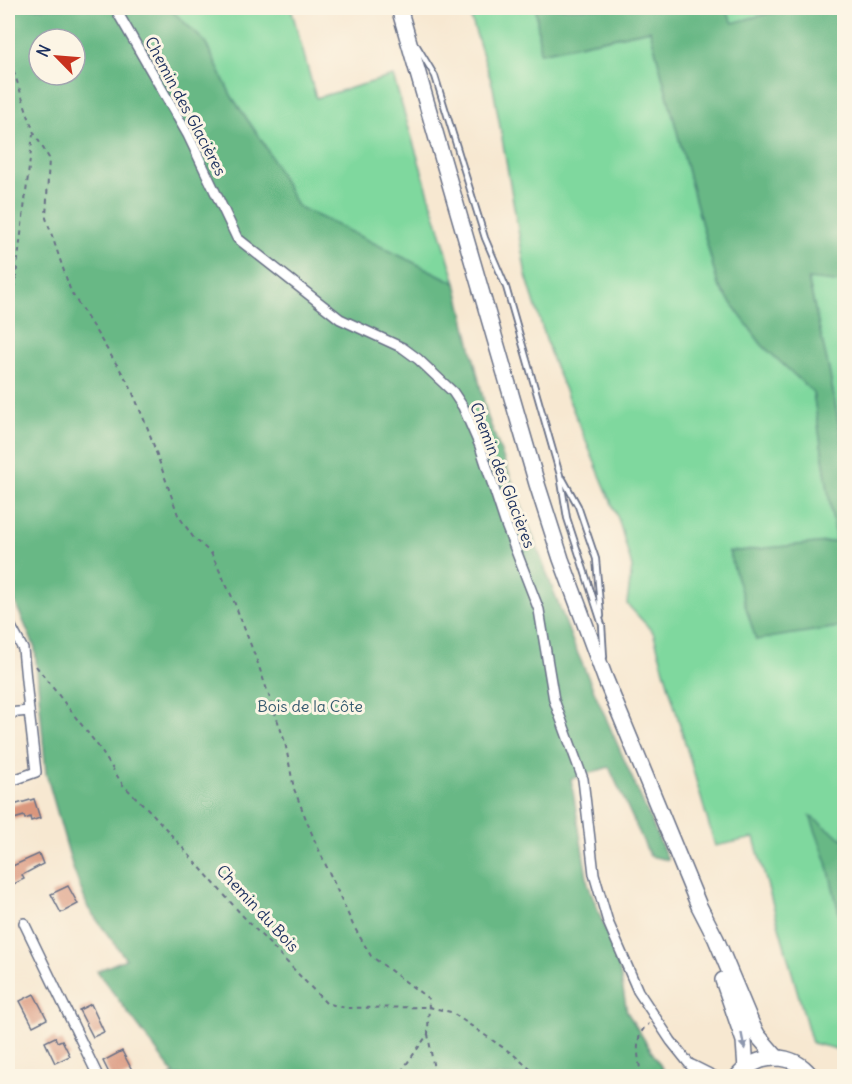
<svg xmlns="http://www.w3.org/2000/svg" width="852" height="1084" font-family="Delius,sans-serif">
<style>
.green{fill:#7fd89e;stroke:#4d847e;stroke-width:1.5}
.forest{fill:#67b885;stroke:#417472;stroke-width:1.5;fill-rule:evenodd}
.building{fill:#da967d}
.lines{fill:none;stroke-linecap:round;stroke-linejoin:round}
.service-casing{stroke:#687086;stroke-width:8}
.minor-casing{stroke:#687086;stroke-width:12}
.primary-casing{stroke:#687086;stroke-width:18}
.path{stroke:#687086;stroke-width:2;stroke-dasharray:4.5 4.5;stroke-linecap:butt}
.service{stroke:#fff;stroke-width:4.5}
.minor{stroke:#fff;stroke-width:9}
.primary{stroke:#fff;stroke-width:15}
.oneway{fill:#8d97ae}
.labels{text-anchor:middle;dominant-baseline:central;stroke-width:6;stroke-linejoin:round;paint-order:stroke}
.street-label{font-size:16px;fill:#1b2f5e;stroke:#fcf5e5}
.park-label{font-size:16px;fill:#34596e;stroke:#fcf5e5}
</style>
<rect width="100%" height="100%" fill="#fcf5e5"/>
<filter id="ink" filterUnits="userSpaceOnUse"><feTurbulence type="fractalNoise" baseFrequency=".0167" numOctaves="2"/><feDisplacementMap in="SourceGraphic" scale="12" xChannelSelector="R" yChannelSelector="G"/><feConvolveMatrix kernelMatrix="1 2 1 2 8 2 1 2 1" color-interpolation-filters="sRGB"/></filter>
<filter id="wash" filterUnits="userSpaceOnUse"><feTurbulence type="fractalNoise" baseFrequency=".008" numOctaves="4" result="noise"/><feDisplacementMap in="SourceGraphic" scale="24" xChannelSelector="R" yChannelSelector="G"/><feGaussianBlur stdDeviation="1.35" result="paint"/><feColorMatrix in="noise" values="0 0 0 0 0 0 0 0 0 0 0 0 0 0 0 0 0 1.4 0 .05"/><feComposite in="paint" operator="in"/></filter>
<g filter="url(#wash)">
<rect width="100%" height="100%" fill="#f7e8d1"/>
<g class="green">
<polygon points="169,8 291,8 316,98 393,76 456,283 297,206 264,144 232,97 205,42"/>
<polygon points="468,8 536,8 540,53 650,30 718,285 762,345 813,392 836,542 729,552 756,639 844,626 844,840 811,817 827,862 844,933 844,1053 833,1048 812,1043 754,838 715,846 653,632 627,604 632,567 619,521 552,359 526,275 493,87"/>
<polygon points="724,8 789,8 733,23"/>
<polygon points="808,278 844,283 844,442 842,442 829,370"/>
</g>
<g class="forest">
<path d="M8,8h161l36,34 27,55 32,47 33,62 159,77 31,132 87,230 94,215 -18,-4 -41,-89 -38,12 17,105 30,78 9,50 40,64h-496l3,-2 -77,-103 29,-12 -38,-51 -15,-40 -27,-95 -11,-125 -27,-62zM39,39h36v36h-36z"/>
<polygon points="536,8 724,8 733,23 789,8 844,8 844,283 808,279 829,370 842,442 844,442 844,626 756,640 729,552 836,541 813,392 762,345 718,285 650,30 540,53"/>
<polygon points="810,816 844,840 844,934 827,862"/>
</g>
<g id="blocks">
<g class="building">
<polygon points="34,799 40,818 31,821 30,817 25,819 24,816 14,819 10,806"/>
<polygon points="39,854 43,864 22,875 24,879 12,885 8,875 8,868"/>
<polygon points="68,886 78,904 61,913 51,894"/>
<polygon points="34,994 47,1019 33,1026 20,1001"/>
<polygon points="91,1004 104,1032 93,1037 79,1010"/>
<polygon points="55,1037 57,1042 62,1040 70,1056 55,1063 45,1042"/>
<polygon points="122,1051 133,1072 125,1077 111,1077 103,1061"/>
</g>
</g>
</g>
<g filter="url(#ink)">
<use href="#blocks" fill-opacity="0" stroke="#687086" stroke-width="1.5"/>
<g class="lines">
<defs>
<g id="service">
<polyline points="417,46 435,76 485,238 506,287 560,475 567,518 602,625 604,657"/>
<polyline points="563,479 578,506 596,559 601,616"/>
</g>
<g id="minor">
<polyline points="115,8 188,135 237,238 340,319 403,348 418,359 453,392 463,407 480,446 506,525 539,610 554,700 583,779 594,874 608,922 638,991 671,1041 699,1076"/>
<polyline points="8,621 23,649 29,711 8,713"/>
<polyline points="8,782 36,772 29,711"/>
<polyline points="24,923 98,1076"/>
<polyline points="692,1065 714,1076"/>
</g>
<g id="primary">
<polyline points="399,8 537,484 561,559 605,678 699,906 716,939 752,1025 758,1036 777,1058"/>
<polyline points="723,980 744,1041 746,1069"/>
<path d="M738,1076c20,-23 54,-25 73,0"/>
</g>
</defs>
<use href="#service" class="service-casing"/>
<use href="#minor" class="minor-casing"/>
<use href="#primary" class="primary-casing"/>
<g class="path">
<polyline points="8,54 34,133 49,158 46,218 71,292 129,384 148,429 178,515 193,537 211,553 233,599 257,661 285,742 294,789 314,839 353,925 371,956 429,999 428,1034 403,1069 403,1076"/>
<polyline points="8,343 33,134"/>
<polyline points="36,666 98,746 123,785 152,813 241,914 326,1003 346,1008 429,1007 451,1012 514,1055 538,1076"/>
<polyline points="428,1034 435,1076"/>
<path d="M641,1076c-2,-17 -9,-41 8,-52"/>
</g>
<use href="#service" class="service"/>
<use href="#minor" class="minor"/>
<use href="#primary" class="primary"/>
</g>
<defs><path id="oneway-solid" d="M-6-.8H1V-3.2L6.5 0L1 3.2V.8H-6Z" transform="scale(1.5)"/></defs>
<use class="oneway" href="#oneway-solid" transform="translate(743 1041) rotate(79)"/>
</g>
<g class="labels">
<g class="street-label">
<text transform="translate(186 106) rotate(62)">Chemin des Glacières</text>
<text transform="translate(503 475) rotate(69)">Chemin des Glacières</text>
<text transform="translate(258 908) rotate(47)">Chemin du Bois</text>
</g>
<g class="park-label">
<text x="310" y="706">Bois de la Côte</text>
</g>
</g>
<rect width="852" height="1084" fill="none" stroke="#fcf5e5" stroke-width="30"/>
<g transform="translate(57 57) rotate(295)"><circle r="28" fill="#fcf5e5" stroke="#a2a6af" stroke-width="1.5"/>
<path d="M0-4.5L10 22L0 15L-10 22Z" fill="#c8321e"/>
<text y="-9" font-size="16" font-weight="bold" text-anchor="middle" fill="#1b2f5e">N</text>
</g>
</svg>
